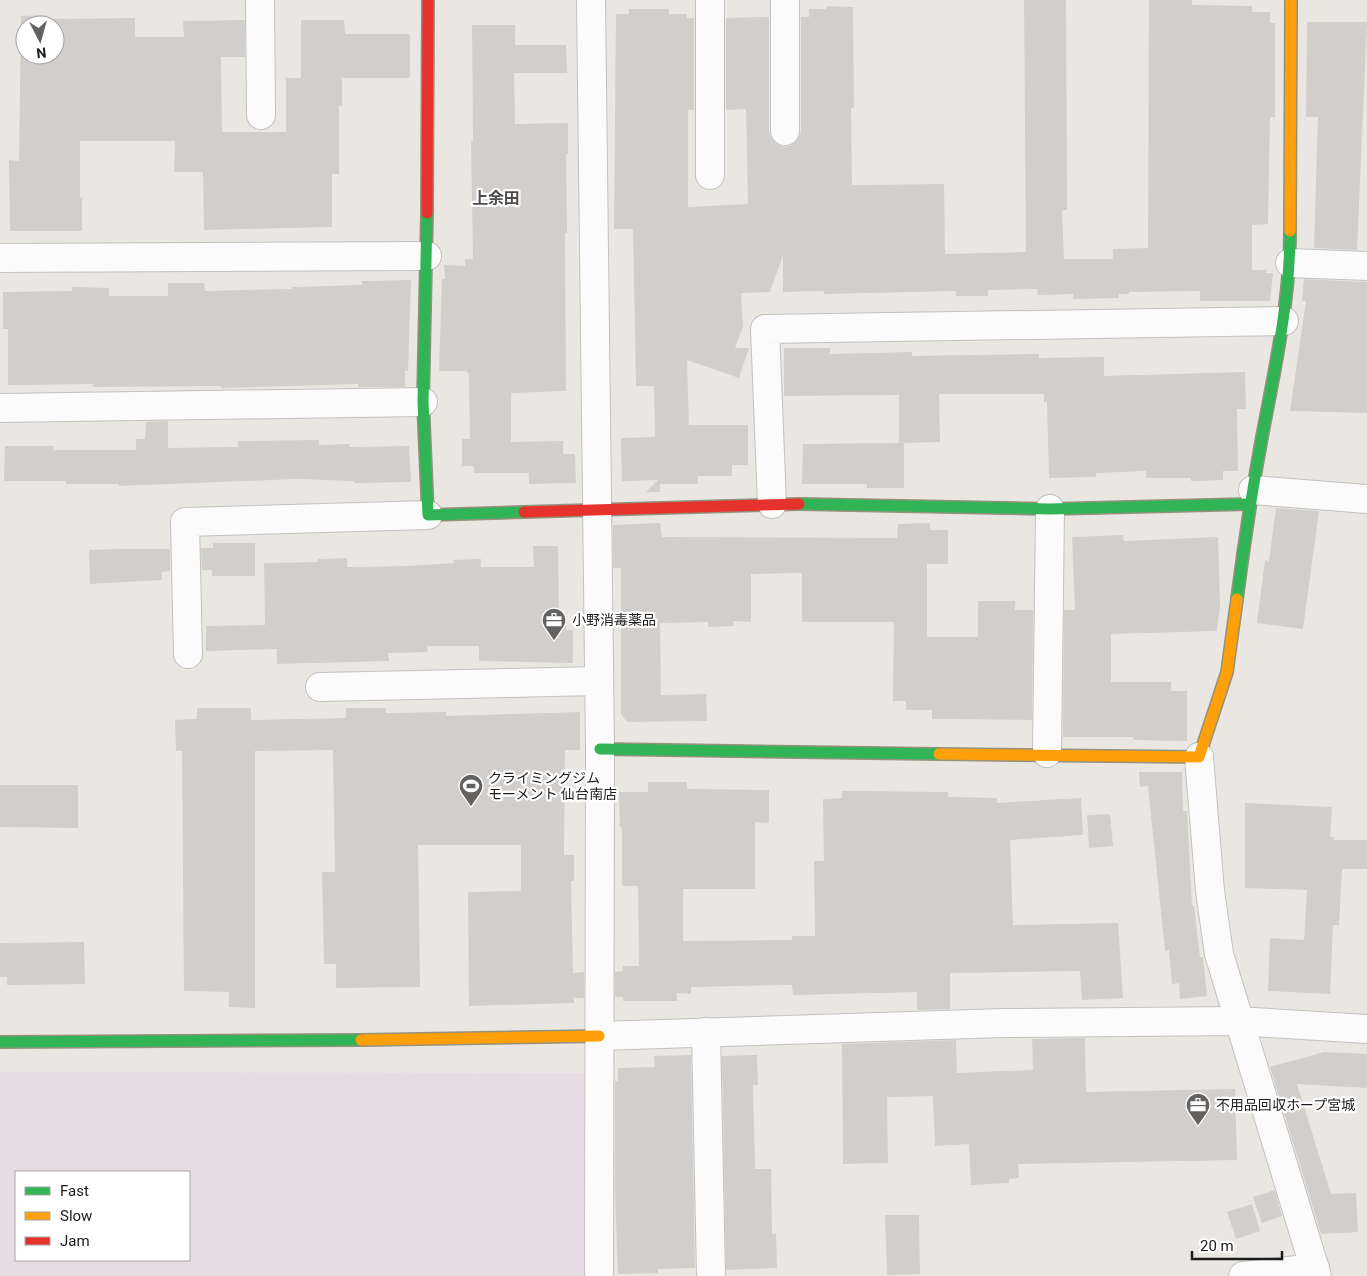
<svg xmlns="http://www.w3.org/2000/svg" width="1367" height="1276" font-family="Roboto,'Noto Sans JP',sans-serif">
<style>
.industrial{fill:#e8dbe4;fill-rule:evenodd}
.building{fill:#d2cecc;fill-rule:evenodd}
.lines{fill:none;stroke-linecap:round;stroke-linejoin:round}
.street-casing{stroke:#c2c1bf;stroke-width:30}
.fast-casing{stroke:#94917c;stroke-width:14}
.slow-casing{stroke:#94917c;stroke-width:14}
.jam-casing{stroke:#94917c;stroke-width:14}
.street{stroke:#fcfbfb;stroke-width:28}
.fast{stroke:#30b455;stroke-width:11}
.slow{stroke:#ff9f0a;stroke-width:11}
.jam{stroke:#e5322d;stroke-width:11}
.labels{text-anchor:middle;dominant-baseline:central;stroke-width:4.5;stroke-linejoin:round;paint-order:stroke}
.poi-label{font-size:14px;fill:#1b1b1b;stroke:#fff;text-anchor:start}
.quarter-label{font-size:16px;font-weight:bold;fill:#4e4e4e;stroke:#fff}
</style>
<rect width="100%" height="100%" fill="#eae7e3"/>
<path class="industrial" d="M0,1072l584,1 2,203h-586zM16,1172h173v88h-173z"/>
<g class="building">
<polygon points="1024,0 1066,0 1067,210 1062,210 1064,259 1113,259 1113,249 1148,248 1149,0 1192,0 1192,5 1252,6 1252,12 1270,12 1270,23 1275,23 1275,117 1270,117 1268,224 1252,225 1252,270 1266,270 1266,273 1273,273 1270,301 1200,301 1200,291 1129,292 1129,294 1119,294 1119,298 1073,299 1073,294 1038,295 1037,289 988,290 988,296 956,296 956,291 824,294 824,291 783,292 783,255 770,292 741,293 743,327 735,348 749,348 739,378 687,360 689,425 748,425 748,465 732,465 732,476 698,476 698,484 660,484 660,492 646,492 658,480 622,481 621,438 655,437 654,386 636,386 633,229 614,229 616,14 629,14 629,9 669,9 669,14 687,14 687,18 694,18 694,110 688,110 688,207 748,204 746,109 726,110 726,18 769,17 769,131 771,138 777,144 785,147 792,145 798,139 801,131 801,17 809,17 809,9 826,9 826,6 853,7 854,108 851,108 852,185 944,184 945,254 1026,252"/>
<path d="M47,15v4l88,-1v19h49l-1,-16 62,-1v37h-24l1,75h64v-54h15v-58h43l1,14h65v44h-68v28h-3v68h-7v53l-128,3 -1,-58h-29l1,-31h-95v57h2v33h-72l-1,-71 10,1 2,-145zM25,25h30v30h-30z"/>
<polygon points="1307,22 1367,22 1357,250 1314,248 1318,117 1306,117"/>
<polygon points="472,25 515,25 515,45 566,45 567,73 514,73 515,124 568,123 568,154 566,154 567,233 565,233 566,391 511,393 511,442 563,441 563,454 575,454 576,483 529,484 529,473 474,473 474,466 462,466 462,439 470,439 469,374 466,371 439,371 442,279 445,279 444,265 465,266 465,259 473,259 471,141 473,141"/>
<polygon points="1304,279 1367,282 1367,413 1290,411 1306,301 1302,301"/>
<polygon points="411,280 408,371 405,371 405,387 358,387 358,384 221,388 221,386 93,387 93,384 8,385 8,329 3,329 3,292 72,291 72,287 109,288 109,296 168,296 168,283 204,283 205,291 292,289 292,287 362,285 362,281"/>
<polygon points="784,348 830,348 830,354 912,352 912,356 1039,354 1039,358 1104,357 1104,376 1245,372 1246,409 1237,409 1238,471 1223,471 1223,480 1191,481 1191,478 1146,478 1146,471 1096,473 1096,477 1049,478 1047,402 1044,402 1044,394 939,394 940,442 899,443 899,395 784,396"/>
<polygon points="168,421 168,448 238,447 238,441 319,440 319,445 349,444 349,447 409,446 411,482 354,483 354,481 296,479 119,486 119,484 66,484 66,481 4,481 5,446 54,446 54,450 136,450 136,439 145,439 146,422"/>
<polygon points="904,443 904,488 867,488 867,484 802,484 803,444"/>
<polygon points="1276,508 1319,511 1303,629 1257,623 1265,560 1269,561"/>
<polygon points="660,523 662,537 897,538 898,524 930,523 930,530 948,530 948,564 927,564 927,637 978,637 978,601 1015,601 1015,610 1033,610 1032,720 932,719 932,710 906,710 906,701 893,701 894,622 802,622 802,573 751,574 751,622 733,621 734,626 708,627 708,622 660,623 661,695 706,694 707,721 627,722 621,714 621,568 613,568 613,525"/>
<polygon points="1123,535 1124,541 1218,537 1220,605 1217,631 1111,634 1111,682 1171,682 1171,691 1187,691 1187,741 1133,740 1133,737 1063,737 1064,610 1075,610 1072,537"/>
<polygon points="213,543 255,543 255,576 212,576 212,570 202,570 201,548 213,548"/>
<polygon points="533,546 558,546 559,625 566,625 566,630 573,630 573,663 479,661 479,646 427,646 428,652 388,653 389,661 277,664 277,649 206,651 206,626 265,625 264,563 318,562 318,559 347,558 347,567 409,566 454,563 453,560 481,559 481,567 534,567"/>
<polygon points="120,549 170,549 170,571 162,572 162,580 90,584 89,550"/>
<polygon points="197,708 251,708 251,720 346,718 346,708 386,708 386,713 446,712 446,716 580,712 580,750 565,750 564,855 574,855 574,881 571,881 573,973 584,972 584,998 574,998 574,1003 469,1006 468,892 521,891 521,845 418,845 420,987 336,988 336,964 324,964 322,872 335,872 333,750 255,751 255,1008 229,1007 229,992 184,991 182,751 176,751 175,720 197,719"/>
<polygon points="1139,772 1182,772 1183,811 1187,811 1192,906 1194,906 1200,957 1203,957 1207,996 1180,999 1179,983 1172,984 1169,950 1165,951 1148,786 1140,787"/>
<polygon points="648,782 687,782 687,789 769,790 769,823 755,822 755,889 683,889 683,941 792,940 792,936 815,936 814,861 824,861 823,799 842,798 842,791 948,792 948,797 997,798 997,803 1081,798 1083,835 1010,840 1013,925 1118,923 1123,998 1082,1000 1080,971 950,973 950,1009 917,1010 917,992 793,995 792,985 691,987 691,994 677,993 677,1001 623,1001 623,997 615,997 615,972 623,971 623,966 639,966 638,886 622,886 622,827 620,827 619,792 648,792"/>
<polygon points="0,785 78,785 78,828 0,827"/>
<polygon points="1245,803 1332,807 1330,837 1334,837 1334,840 1367,840 1367,869 1342,869 1339,925 1333,925 1330,994 1268,991 1270,938 1304,940 1307,890 1245,888"/>
<polygon points="1110,814 1113,846 1089,848 1087,815"/>
<polygon points="84,942 85,984 7,985 7,977 0,977 0,943"/>
<polygon points="1085,1038 1086,1092 1235,1089 1237,1160 1018,1164 1019,1178 1009,1179 1009,1183 971,1185 969,1144 935,1146 933,1096 887,1097 888,1163 843,1164 842,1044 956,1040 957,1073 1033,1070 1032,1039"/>
<polygon points="1324,1052 1367,1054 1367,1088 1297,1084 1331,1194 1356,1193 1358,1232 1321,1234 1270,1067"/>
<polygon points="691,1055 695,1268 658,1269 658,1273 618,1274 615,1196 615,1081 618,1081 618,1068 655,1067 654,1056"/>
<polygon points="757,1055 758,1085 753,1085 755,1169 771,1169 772,1234 776,1233 777,1268 726,1270 722,1056"/>
<polygon points="1275,1190 1282,1216 1262,1223 1253,1197"/>
<polygon points="1252,1204 1260,1231 1236,1239 1227,1212"/>
<polygon points="885,1215 919,1215 920,1274 887,1275"/>
</g>
<g class="lines">
<defs>
<g id="street">
<polyline points="260,0 261,115"/>
<polyline points="591,0 600,749 599,1276"/>
<polyline points="785,0 785,131"/>
<polyline points="710,175 710,0"/>
<polyline points="0,258 427,256"/>
<polyline points="1290,263 1367,266"/>
<polyline points="0,408 423,402"/>
<polyline points="1253,490 1367,499"/>
<polyline points="772,504 765,329 1284,321"/>
<polyline points="188,654 185,522 428,515"/>
<polyline points="320,687 598,681"/>
<polyline points="1047,753 1050,509"/>
<polyline points="1199,757 1210,891 1219,954 1317,1276"/>
<polyline points="706,1032 711,1276"/>
<polyline points="599,1036 1004,1023 1238,1021 1367,1029"/>
<polyline points="1243,1276 1315,1268"/>
</g>
<g id="fast">
<polyline points="427,213 423,402 428,515 524,512"/>
<polyline points="799,504 1050,509 1250,504"/>
<path d="M1237,599c7,-55 15,-108 25,-162 13,-69 28,-136 28,-206"/>
<polyline points="600,749 939,754"/>
<polyline points="0,1042 361,1040"/>
</g>
<g id="slow">
<polyline points="1290,231 1291,0"/>
<polyline points="939,754 1199,757 1227,672 1237,599"/>
<polyline points="361,1040 599,1036"/>
</g>
<g id="jam">
<polyline points="427,213 428,0"/>
<polyline points="524,512 799,504"/>
</g>
</defs>
<use href="#street" class="street-casing"/>
<use href="#fast" class="fast-casing"/>
<use href="#slow" class="slow-casing"/>
<use href="#jam" class="jam-casing"/>
<use href="#street" class="street"/>
<use href="#fast" class="fast"/>
<use href="#slow" class="slow"/>
<use href="#jam" class="jam"/>
</g>
<defs>
<symbol id="office-pin" viewBox="-11 -11 22 30"><path d="M0 17L-7.5 6A9.5 9.5 0 1 1 7.5 6Z" fill="#636261" stroke="#fff"/><path d="M-6-3h4V-5.5h4V-3h4V5H-6ZM-1-4.5V-3h2v-1.5ZM-6 0V1H6V0Z" fill="#fff"/></symbol>
<symbol id="stadium-pin" viewBox="-11 -11 22 30"><path d="M0 17L-7.5 6A9.5 9.5 0 1 1 7.5 6Z" fill="#636261" stroke="#fff"/><path d="M0-5a6.5 5 0 1 0 0 10a6.5 5 0 1 0 0-10ZM-3.5-1.8h7v3.6h-7Z" fill="#fff"/></symbol>
</defs>
<g fill-rule="evenodd">
<use href="#office-pin" x="540" y="606" width="28" height="38"/>
<use href="#stadium-pin" x="457" y="772" width="28" height="38"/>
<use href="#office-pin" x="1184" y="1091" width="28" height="38"/>
</g>
<g class="labels">
<g class="poi-label">
<text x="572" y="620">小野消毒薬品</text>
<text x="488" y="778">クライミングジム<tspan x="488" dy="16">モーメント 仙台南店</tspan></text>
<text x="1216" y="1105">不用品回収ホープ宮城</text>
</g>
<g class="quarter-label">
<text x="496" y="198">上余田</text>
</g>
</g>
<rect x="15" y="1171" width="175" height="90" fill="#ffffff" stroke="#a4a4a4"/>
<rect x="25" y="1187" width="25" height="8" fill="#30b455" stroke="#a4a4a4"/>
<text x="60" y="1196" font-size="15" fill="#1b1b1b">Fast</text>
<rect x="25" y="1212" width="25" height="8" fill="#ff9f0a" stroke="#a4a4a4"/>
<text x="60" y="1221" font-size="15" fill="#1b1b1b">Slow</text>
<rect x="25" y="1237" width="25" height="8" fill="#e5322d" stroke="#a4a4a4"/>
<text x="60" y="1246" font-size="15" fill="#1b1b1b">Jam</text>
<g transform="translate(40 40) rotate(174)"><circle r="24" fill="#ffffff" stroke="#a4a4a4"/>
<path d="M0-4L9 19L0 12L-9 19Z" fill="#636261"/>
<text y="-8" font-size="14" font-weight="bold" text-anchor="middle" fill="#1b1b1b">N</text>
</g>
<path d="M1192 1251v8h90v-8" fill="none" stroke="#1b1b1b" stroke-width="2.5"/>
<text x="1200" y="1251" font-size="15" fill="#1b1b1b" stroke="#ffffff" stroke-width="4" paint-order="stroke">20 m</text>
</svg>
